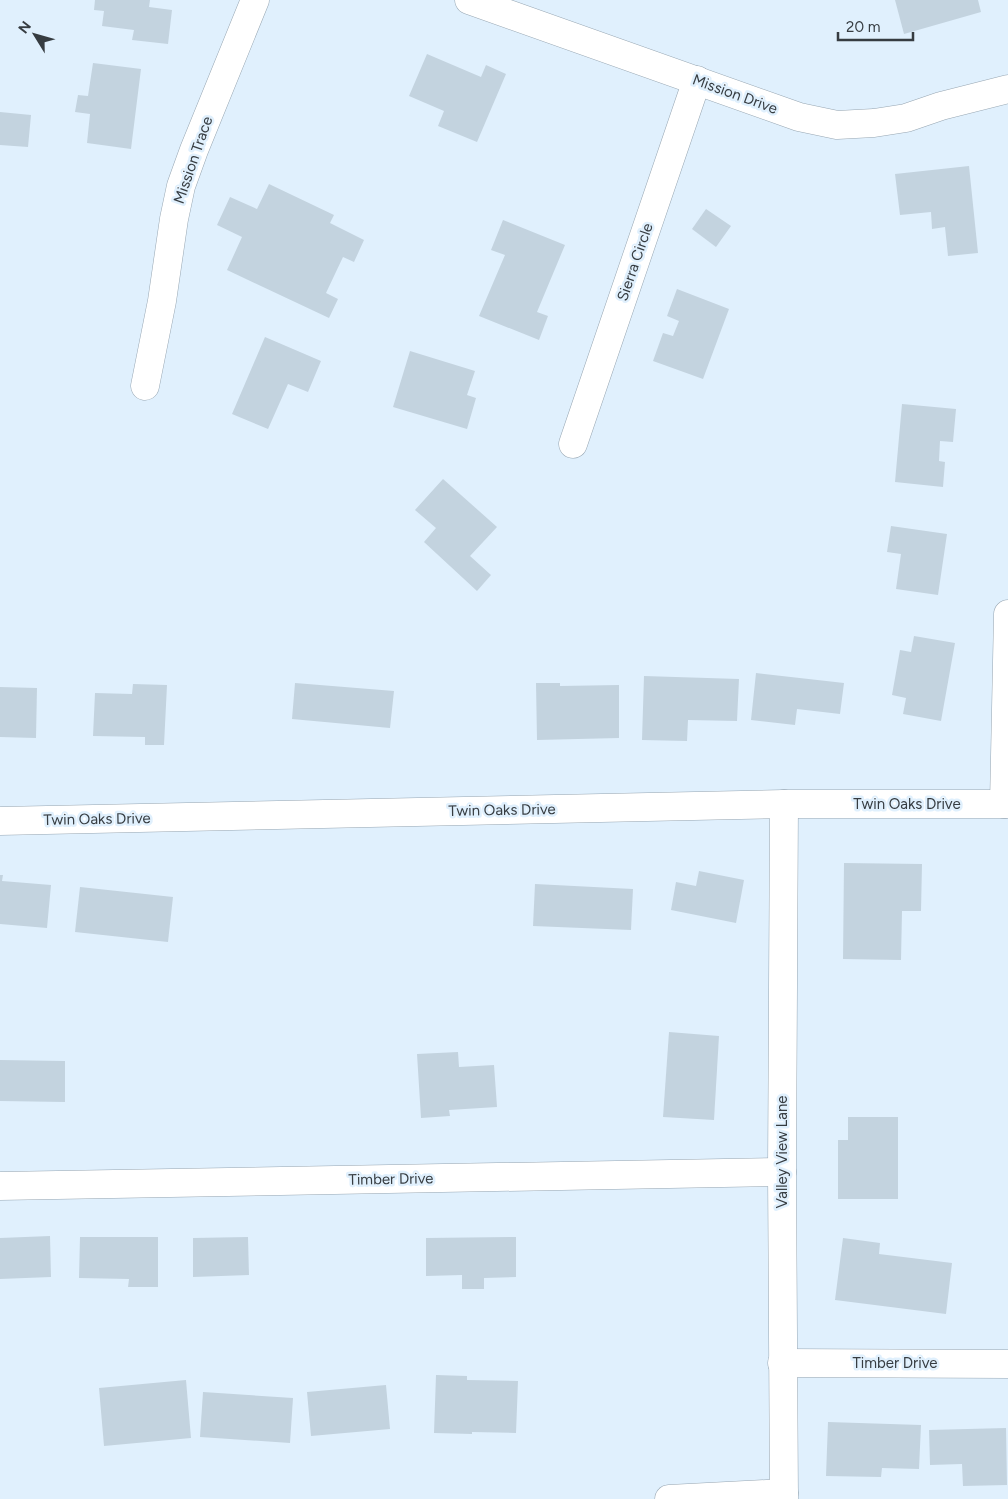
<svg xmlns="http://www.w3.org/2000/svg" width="1008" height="1499" font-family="Figtree,sans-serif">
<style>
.building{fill:#c3d3df}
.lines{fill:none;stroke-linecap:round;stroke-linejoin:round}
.minor-casing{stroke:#97a6b2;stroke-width:29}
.minor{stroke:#fff;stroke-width:28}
.labels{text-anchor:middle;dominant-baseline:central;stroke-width:5;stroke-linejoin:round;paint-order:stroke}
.street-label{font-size:15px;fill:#363c41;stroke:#e0f0fd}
</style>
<rect width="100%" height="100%" fill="#e0f0fd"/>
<g class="building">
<polygon points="95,0 150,0 149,7 172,10 168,44 132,40 134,30 102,26 104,11 94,10"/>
<polygon points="895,0 978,0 981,12 904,34"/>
<polygon points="427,54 481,77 486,65 506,74 477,142 438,126 444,111 409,96"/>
<polygon points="93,63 141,69 131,149 87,143 90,114 75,112 78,95 88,96"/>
<polygon points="0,112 31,115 28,147 0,145"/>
<polygon points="969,166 978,253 948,256 945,227 932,229 931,212 900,215 895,174"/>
<polygon points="269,184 334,215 330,223 364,240 354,262 343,257 326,293 338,299 329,318 227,270 242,237 217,225 230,197 257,209"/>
<polygon points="706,209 731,226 716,247 692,229"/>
<polygon points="503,220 565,245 537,312 548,316 539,340 479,316 505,255 491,250"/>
<polygon points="677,289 729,309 703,379 653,361 663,333 673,336 679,321 667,316"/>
<polygon points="265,337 321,361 308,392 288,384 268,429 232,414"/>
<polygon points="410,351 475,371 467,395 476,398 467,429 393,407"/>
<polygon points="902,404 956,409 953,442 940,441 939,461 945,462 943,487 895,482"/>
<polygon points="443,479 497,527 470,556 491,575 477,591 424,542 436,528 415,510"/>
<polygon points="891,526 947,534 938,595 896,589 901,554 887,552"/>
<polygon points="914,636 955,643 941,721 903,714 906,698 892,695 900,650 911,652"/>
<polygon points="756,673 844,683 840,714 797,709 795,725 751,720"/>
<polygon points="644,676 739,679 737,721 688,720 687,741 642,740"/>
<polygon points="295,683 394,691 390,728 292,719"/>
<polygon points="536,683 560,683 560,686 619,685 619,738 537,740"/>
<polygon points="133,684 167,685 164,745 145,745 145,737 93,736 95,693 132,694"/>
<polygon points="0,687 37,688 36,738 0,737"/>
<polygon points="844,863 922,864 921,911 902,911 901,960 843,959"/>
<polygon points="699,871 744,880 736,923 671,910 676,882 696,886"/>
<polygon points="0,875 3,875 2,881 51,885 47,928 0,924"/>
<polygon points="535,884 633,889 631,930 533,926"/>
<polygon points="80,887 173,897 168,942 75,932"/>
<polygon points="669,1032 719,1036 714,1120 663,1117"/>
<polygon points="458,1052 459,1067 494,1065 497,1107 449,1110 450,1116 421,1118 417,1054"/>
<polygon points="0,1060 65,1061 65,1102 0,1101"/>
<polygon points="848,1117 898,1117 898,1199 838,1199 838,1140 848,1140"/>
<polygon points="50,1236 51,1277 0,1279 0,1238"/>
<polygon points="80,1237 158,1237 158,1287 128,1287 129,1279 79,1278"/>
<polygon points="248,1237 249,1275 193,1277 193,1238"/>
<polygon points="516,1237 516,1277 484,1278 484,1289 462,1289 462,1275 426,1276 426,1238"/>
<polygon points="843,1238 880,1243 879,1254 952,1263 946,1314 835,1300"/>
<polygon points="436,1375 467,1376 467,1380 518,1381 516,1433 472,1432 472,1434 434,1433"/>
<polygon points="186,1380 191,1438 104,1446 99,1388"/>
<polygon points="386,1385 390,1429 311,1436 307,1392"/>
<polygon points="203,1392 293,1398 290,1443 200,1437"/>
<polygon points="828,1422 921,1425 919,1469 882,1468 881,1477 826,1476"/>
<polygon points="1006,1428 1007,1485 963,1486 962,1464 930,1465 929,1430"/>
</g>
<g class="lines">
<defs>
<g id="minor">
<polyline points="469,0 799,117 837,125 874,123 906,118 941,106 1008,89"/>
<polyline points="145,386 162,301 174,219 181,186 194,150 255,0"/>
<polyline points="573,444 697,80"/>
<polyline points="1004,804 1008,614"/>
<polyline points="0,821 784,804 1008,804"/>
<polyline points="0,1186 782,1172"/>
<polyline points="782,1363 1008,1364"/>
<polyline points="669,1499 784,1493"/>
<polyline points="784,1499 782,1172 784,804"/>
</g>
</defs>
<use href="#minor" class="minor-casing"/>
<use href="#minor" class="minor"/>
</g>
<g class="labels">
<g class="street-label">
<text transform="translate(735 94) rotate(20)">Mission Drive</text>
<text transform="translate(193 160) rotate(-71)">Mission Trace</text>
<text transform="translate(635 262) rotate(-71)">Sierra Circle</text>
<text x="907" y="804">Twin Oaks Drive</text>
<text transform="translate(502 810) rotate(-1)">Twin Oaks Drive</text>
<text transform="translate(97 819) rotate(-1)">Twin Oaks Drive</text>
<text transform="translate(782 1152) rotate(-90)">Valley View Lane</text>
<text transform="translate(391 1179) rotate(-1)">Timber Drive</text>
<text x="895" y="1363">Timber Drive</text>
</g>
</g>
<g transform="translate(35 35) rotate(307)" stroke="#e0f0fd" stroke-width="4" paint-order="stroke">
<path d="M0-4L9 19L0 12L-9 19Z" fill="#363c41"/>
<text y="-8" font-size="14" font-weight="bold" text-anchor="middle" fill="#363c41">N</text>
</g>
<path d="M838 32v8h75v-8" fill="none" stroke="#363c41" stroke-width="2.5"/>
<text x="846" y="32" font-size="15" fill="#363c41" stroke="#e0f0fd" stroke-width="4" paint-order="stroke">20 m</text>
</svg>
